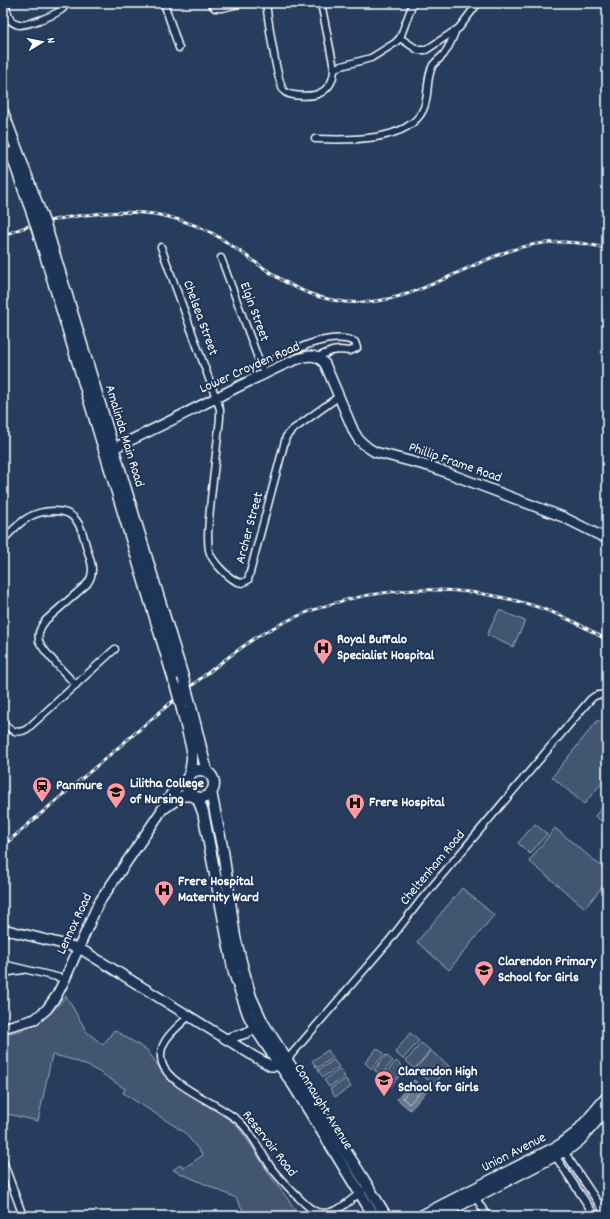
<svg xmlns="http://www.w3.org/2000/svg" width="610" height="1219" font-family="Dekko,sans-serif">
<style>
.green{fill:#425672;stroke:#a0aab8}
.water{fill:#67788e;stroke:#a4aebb}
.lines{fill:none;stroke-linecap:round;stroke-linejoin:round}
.shore{stroke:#c2c9d2;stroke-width:1}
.street-casing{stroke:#fff;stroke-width:9}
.secondary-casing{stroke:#fff;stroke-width:12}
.primary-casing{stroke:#fff;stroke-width:13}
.street{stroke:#1d3557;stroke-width:6}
.secondary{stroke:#1d3557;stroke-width:9}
.primary{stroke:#1d3557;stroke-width:10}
.rail-casing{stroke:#fff;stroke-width:3}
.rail{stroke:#1d3557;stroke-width:1.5;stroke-dasharray:4.5;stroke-linecap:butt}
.primary-bridge-casing{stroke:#fff;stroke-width:13;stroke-linecap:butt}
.primary-bridge{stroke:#1d3557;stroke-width:10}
.labels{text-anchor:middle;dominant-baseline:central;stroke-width:4;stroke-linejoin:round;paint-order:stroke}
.street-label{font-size:14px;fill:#fff;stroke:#1d3557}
.poi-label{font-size:14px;font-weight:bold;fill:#fff;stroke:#1d3557;text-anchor:start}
</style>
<rect width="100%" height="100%" fill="#263d5e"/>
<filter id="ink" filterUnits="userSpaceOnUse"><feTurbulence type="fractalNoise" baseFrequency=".025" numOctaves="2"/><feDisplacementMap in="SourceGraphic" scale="8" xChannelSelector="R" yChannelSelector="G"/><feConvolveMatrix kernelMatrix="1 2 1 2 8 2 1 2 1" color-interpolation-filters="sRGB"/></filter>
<g filter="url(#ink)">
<g class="green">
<polygon points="499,610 525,621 513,647 487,635"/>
<polygon points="598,720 607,728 607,777 584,804 552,777"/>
<polygon points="607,801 607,826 595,816"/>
<polygon points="535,824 547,834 530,854 518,843"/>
<polygon points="555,828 607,871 607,881 585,908 529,861"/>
<polygon points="462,888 494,915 449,970 417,942"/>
<path d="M66,996l21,36 16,13 11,-15 33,20 22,31 67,43 17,24 16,26 30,40 4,2h-57l-10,-18 -63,-28 8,-6 3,4 19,-13 -19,-23 -61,-39 2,-4c-25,-17 -42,-29 -73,-34l-14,66 -35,-8v-79c31,-4 43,-14 63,-38z"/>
<polygon points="410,1033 419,1041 403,1059 395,1052"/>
<polygon points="421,1043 430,1050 415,1069 406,1061"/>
<polygon points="377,1048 384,1054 372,1069 365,1063"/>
<polygon points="328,1050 333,1058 317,1068 312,1061"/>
<polygon points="431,1051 449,1066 434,1085 415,1069"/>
<polygon points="386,1055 393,1061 381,1075 374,1070"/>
<polygon points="334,1060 339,1067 323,1077 318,1070"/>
<polygon points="396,1061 405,1069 390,1087 381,1079"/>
<polygon points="340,1069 345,1077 329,1087 324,1080"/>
<polygon points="346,1079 351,1087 335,1097 330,1089"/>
</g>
<polygon class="water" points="414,1080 427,1091 410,1110 397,1099"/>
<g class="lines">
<polygon class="shore" points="413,1086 416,1087 420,1092 409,1104 403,1098"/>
<defs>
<g id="street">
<path d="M4,3l7,18c2,2 4,3 8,4 9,0 34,-9 42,-15 3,-2 4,-4 5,-7"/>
<polyline points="164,3 179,48"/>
<polyline points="210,3 215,8 223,8 242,3 257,3"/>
<path d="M266,3c2,15 11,80 18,88 5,6 29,6 36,2 10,-5 14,-13 14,-25l-13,-65"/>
<polyline points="400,38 418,50 426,50 459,28 478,3"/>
<polyline points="334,68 371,58 395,43 400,38 413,3"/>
<path d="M315,139c30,1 92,4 108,-29 7,-14 2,-31 10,-45 3,-4 8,-7 11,-11 5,-7 8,-14 11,-22"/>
<path d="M161,247l59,162v9c-3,27 -6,53 -9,80 -1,17 -5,35 -2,52 2,11 22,32 33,33l6,-3 38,-143 5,-6 47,-34"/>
<polyline points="221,258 262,369"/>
<path d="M261,366c23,-11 68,-37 94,-24l2,6 -7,3 -11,-1 -7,1 -15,6"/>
<path d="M3,540c16,-17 27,-29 51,-29 8,0 15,1 20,7 8,7 10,21 13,31 4,13 9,23 0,35l-41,36c-5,6 -9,13 -7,21 4,11 28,34 37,44"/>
<path d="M3,723c7,7 14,12 24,6l88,-80"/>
<polyline points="3,964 65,979"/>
<polyline points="3,973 23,970"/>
<path d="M189,1016c-13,13 -33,26 -27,47 7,24 60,41 79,60 13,13 21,32 32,47 7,9 15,17 23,25 6,6 13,14 21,17 18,5 32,-11 45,-21"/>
<path d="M285,1062l104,-121 31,-40 169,-200c5,-6 10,-8 18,-5"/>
<polyline points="563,1150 607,1216"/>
<polyline points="554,1154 595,1216"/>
<polyline points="3,1161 23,1216"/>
<polyline points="474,1195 487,1216"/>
</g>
<g id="secondary">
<path d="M107,451c50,-22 99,-49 149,-73 13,-6 40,-21 54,-22 7,0 11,3 15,8l29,68 5,8 8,7 8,5 57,15 131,50 44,22"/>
<polyline points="165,808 182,796 194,796"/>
<polyline points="3,929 79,948 226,1039 255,1057 271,1066 281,1066"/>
<polyline points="3,1028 35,1019 47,1009 57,995 65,979 98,904 160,813 171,794 180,785 187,782"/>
<polyline points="226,1039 246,1033 260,1025"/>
</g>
<g id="primary">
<polyline points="3,112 41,214"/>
<polyline points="11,153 33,216"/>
<polyline points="48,233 183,677"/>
<polyline points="39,235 176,687"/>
<polyline points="190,703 207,772"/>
<polyline points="182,709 192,750 192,759 190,775"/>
<circle cx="200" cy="784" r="14"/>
<polyline points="211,792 223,851 235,937 242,965 251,997 263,1023 359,1172 386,1216"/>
<polyline points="197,797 203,812 234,973 248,1014 255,1028 294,1086 374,1216"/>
<polyline points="421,1216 560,1145 576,1133 607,1097"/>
<polyline points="439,1216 570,1148 580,1140 607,1109"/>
</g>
</defs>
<use href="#street" class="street-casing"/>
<use href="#secondary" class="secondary-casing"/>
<use href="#primary" class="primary-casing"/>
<use href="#street" class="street"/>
<use href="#secondary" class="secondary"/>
<use href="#primary" class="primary"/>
<defs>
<g id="rail">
<path d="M3,236c37,-18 110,-28 151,-22 20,3 40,10 58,19 46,27 76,63 133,69 63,5 108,-32 164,-51 31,-11 67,-12 98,-2"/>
<path d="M3,846c48,-41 96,-82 144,-123 28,-24 57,-48 87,-70 9,-6 17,-13 26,-18 89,-52 199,-59 294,-22 18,7 36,17 53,27"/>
</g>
</defs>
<use href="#rail" class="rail-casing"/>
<use href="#rail" class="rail"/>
<defs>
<g id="primary-bridge">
<polyline points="41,214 48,233"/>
<polyline points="33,216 39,235"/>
<polyline points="183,677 190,703"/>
<polyline points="176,687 182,709"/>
</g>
</defs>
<use href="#primary-bridge" class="primary-bridge-casing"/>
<use href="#primary-bridge" class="primary-bridge"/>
</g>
</g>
<defs>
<symbol id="hospital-pin" viewBox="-11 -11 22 30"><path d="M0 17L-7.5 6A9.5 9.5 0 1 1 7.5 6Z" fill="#ff9aa2" stroke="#1d3557"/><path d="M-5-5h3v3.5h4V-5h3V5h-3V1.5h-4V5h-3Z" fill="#111"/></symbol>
<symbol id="station-pin" viewBox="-11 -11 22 30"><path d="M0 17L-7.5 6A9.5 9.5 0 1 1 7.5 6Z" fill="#ff9aa2" stroke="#1d3557"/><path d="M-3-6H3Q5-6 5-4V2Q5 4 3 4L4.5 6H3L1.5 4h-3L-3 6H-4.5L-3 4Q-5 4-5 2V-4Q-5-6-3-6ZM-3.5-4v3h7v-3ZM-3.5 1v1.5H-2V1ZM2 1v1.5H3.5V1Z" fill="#111"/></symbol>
<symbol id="university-pin" viewBox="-11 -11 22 30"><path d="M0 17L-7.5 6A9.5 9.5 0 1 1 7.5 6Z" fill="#ff9aa2" stroke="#1d3557"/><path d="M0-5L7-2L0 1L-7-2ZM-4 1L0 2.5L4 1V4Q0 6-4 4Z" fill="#111"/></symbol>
<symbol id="school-pin" viewBox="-11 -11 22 30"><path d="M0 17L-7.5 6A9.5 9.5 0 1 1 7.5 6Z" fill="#ff9aa2" stroke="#1d3557"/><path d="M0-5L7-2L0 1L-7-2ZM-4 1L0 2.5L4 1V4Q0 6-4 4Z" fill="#111"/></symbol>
</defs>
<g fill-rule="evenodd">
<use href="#hospital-pin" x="312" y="637" width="22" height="30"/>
<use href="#station-pin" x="31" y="775" width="22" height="30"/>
<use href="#university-pin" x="105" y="781" width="22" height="30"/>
<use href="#hospital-pin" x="344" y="792" width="22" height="30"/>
<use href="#hospital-pin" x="153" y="879" width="22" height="30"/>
<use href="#school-pin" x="473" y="959" width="22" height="30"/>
<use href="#school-pin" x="373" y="1069" width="22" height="30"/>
</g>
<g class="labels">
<g class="street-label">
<text transform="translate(254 312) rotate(70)">Elgin Street</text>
<text transform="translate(200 318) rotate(70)">Chelsea Street</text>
<text transform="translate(250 368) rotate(-24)">Lower Croyden Road</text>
<text transform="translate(124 436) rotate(73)">Amalinda Main Road</text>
<text transform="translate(455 463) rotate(19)">Phillip Frame Road</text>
<text transform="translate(250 528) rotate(-75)">Archer Street</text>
<text transform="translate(433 868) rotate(-50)">Cheltenham Road</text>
<text transform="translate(75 924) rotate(-65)">Lennox Road</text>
<text transform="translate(323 1107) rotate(58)">Connaught Avenue</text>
<text transform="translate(269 1144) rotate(52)">Reservoir Road</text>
<text transform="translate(514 1153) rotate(-27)">Union Avenue</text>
</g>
<g class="poi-label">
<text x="337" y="640">Royal Buffalo<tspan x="337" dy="16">Specialist Hospital</tspan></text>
<text x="130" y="784">Lilitha College<tspan x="130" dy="16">of Nursing</tspan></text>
<text x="56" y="786">Panmure</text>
<text x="369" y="803">Frere Hospital</text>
<text x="178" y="882">Frere Hospital<tspan x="178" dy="16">Maternity Ward</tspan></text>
<text x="498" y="962">Clarendon Primary<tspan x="498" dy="16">School for Girls</tspan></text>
<text x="398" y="1072">Clarendon High<tspan x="398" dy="16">School for Girls</tspan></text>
</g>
</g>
<rect width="610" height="1219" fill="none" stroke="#1d3557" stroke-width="16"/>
<rect x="8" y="8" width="594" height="1203" fill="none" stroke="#fff" stroke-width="1.5" filter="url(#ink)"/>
<g transform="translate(42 42) rotate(80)" stroke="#1d3557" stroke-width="3" paint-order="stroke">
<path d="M0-3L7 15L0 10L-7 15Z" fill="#ffffff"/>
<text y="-6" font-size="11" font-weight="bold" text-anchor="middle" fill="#ffffff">N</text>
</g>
</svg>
